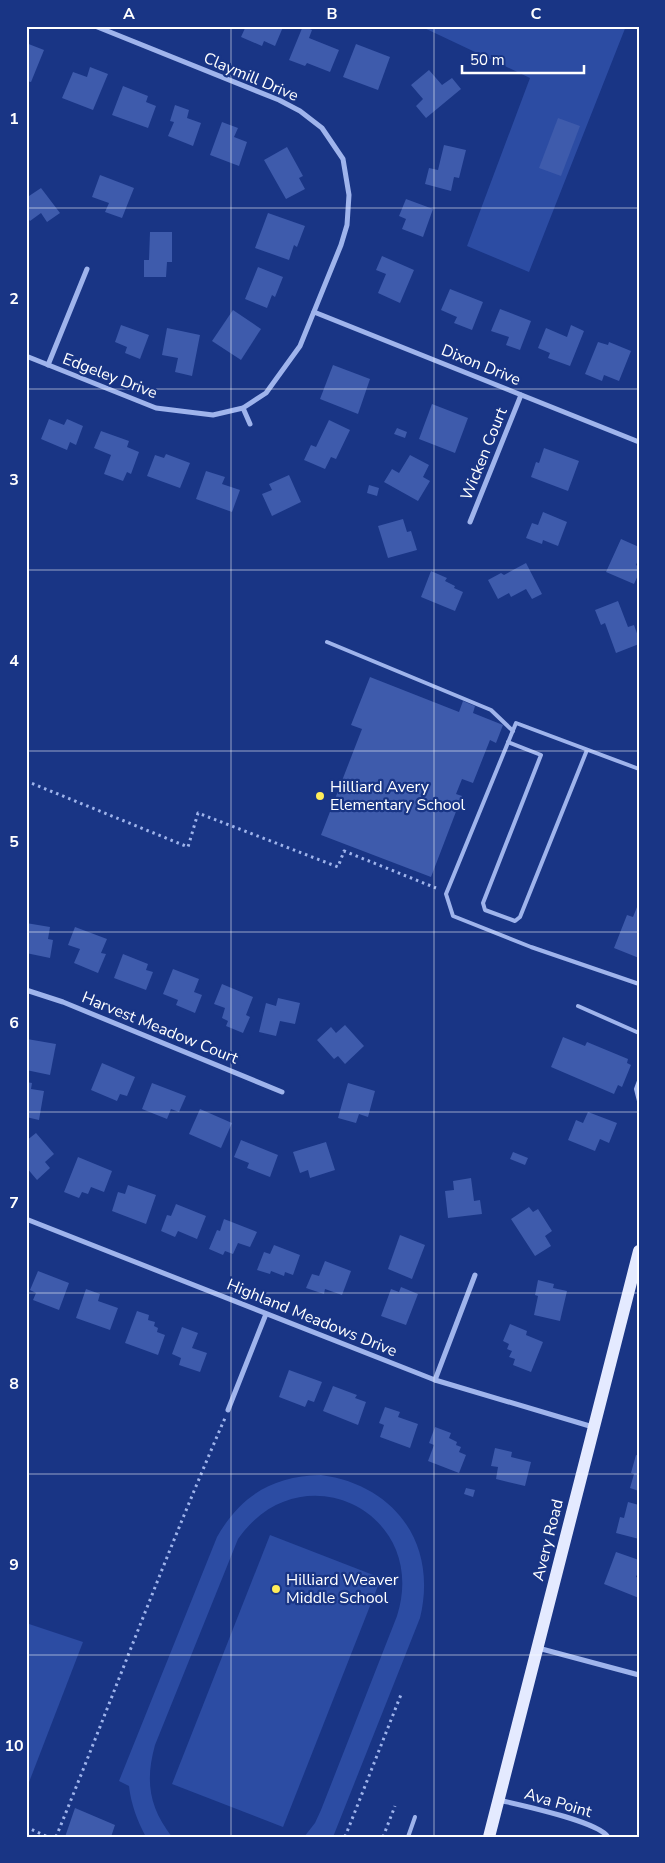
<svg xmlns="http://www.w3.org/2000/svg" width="665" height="1863" font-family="'Nunito Sans',sans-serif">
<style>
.green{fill:#2c4ca3}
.building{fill:#3e5bac}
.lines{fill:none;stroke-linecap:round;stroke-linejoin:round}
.path{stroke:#9fb4ec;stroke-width:3;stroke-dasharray:2.5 4;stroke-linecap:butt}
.service{stroke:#9fb4ec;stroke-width:4}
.minor{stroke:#9fb4ec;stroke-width:5}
.primary{stroke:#e4eaff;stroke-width:12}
.grid{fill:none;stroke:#fff;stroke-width:1;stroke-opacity:0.55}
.poi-dot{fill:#ffed5a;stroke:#193585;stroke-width:2}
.labels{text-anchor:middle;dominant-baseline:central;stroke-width:4.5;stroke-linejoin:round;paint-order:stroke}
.street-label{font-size:16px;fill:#fff;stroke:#193585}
.poi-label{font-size:16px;fill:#fff;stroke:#193585;text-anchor:start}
.neatline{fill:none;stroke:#fff;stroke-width:2}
.grid-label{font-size:16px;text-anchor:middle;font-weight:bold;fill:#fff}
</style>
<rect width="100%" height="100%" fill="#193585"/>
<g class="green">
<polygon points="420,26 626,26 529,272 467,246 530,78"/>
<path d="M321,1475c74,10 117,69 99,143l-87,219h-29l11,-14 6,-13 76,-194c33,-104 -96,-167 -159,-77l-83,206c-10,36 -6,62 17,92h-26c-9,-17 -15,-33 -17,-51l-10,-5 98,-244c24,-42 56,-61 104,-62z"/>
<polygon points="270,1535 381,1578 283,1827 172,1784"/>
<polygon points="26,1623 83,1642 26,1790"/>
</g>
<g class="building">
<polygon points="246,26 281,26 283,27 275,46 264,41 262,46 241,37"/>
<polygon points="303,26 312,30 309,38 339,50 330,72 307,63 305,66 289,60"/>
<polygon points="26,43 44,50 31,82 26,81"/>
<polygon points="356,44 390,57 378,90 343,77"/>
<polygon points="90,67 108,74 93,110 62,98 73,72 87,77"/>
<polygon points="429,70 442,85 452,78 461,89 426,118 416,106 423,99 411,85"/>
<polygon points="123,86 148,96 146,102 156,106 148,128 112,115"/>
<polygon points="175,105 189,110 187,118 201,123 193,146 168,136 174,122 170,121"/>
<polygon points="558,118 580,126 561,176 539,168"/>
<polygon points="222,122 238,128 234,137 247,142 239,166 210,155"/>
<polygon points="444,145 466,150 459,178 454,177 451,191 425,184 429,168 438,170"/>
<polygon points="287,147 303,176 299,178 305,189 286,199 264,160"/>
<polygon points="100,175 134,188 122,218 105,212 109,203 92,197"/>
<polygon points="41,188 60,213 47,222 41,213 30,221 26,216 26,198"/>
<polygon points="406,199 433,209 423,237 402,229 406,219 399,216"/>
<polygon points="268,213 305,226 297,247 294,245 289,260 255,248"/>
<polygon points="150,232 172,232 172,262 167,262 166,277 144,277 144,260 149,260"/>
<polygon points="382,256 414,270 400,303 378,293 386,274 376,270"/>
<polygon points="258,267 283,277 275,297 272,295 267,308 245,299"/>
<polygon points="450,289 483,302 472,330 454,323 457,317 441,310"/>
<polygon points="500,309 531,321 520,350 506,345 509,337 491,331"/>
<polygon points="233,310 261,329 241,360 212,341"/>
<polygon points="121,325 149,335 140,359 125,353 127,347 115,342"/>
<polygon points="571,325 584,331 570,366 548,358 550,353 538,348 546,328 567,337"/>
<polygon points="167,328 200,335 192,376 175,372 178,358 162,355"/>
<polygon points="598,342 608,345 609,342 631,351 619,381 604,375 602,381 585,374"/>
<polygon points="333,365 370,379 358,414 320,399"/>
<polygon points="432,404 468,418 455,453 419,439"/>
<polygon points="49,419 64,425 67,419 83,426 76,445 70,442 67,450 41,439"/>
<polygon points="329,420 350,430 336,459 331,457 325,469 304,460 311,445 316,447"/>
<polygon points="397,428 407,432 405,438 394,434"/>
<polygon points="101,431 129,441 127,447 139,452 131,474 127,472 123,481 104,474 111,455 94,448"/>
<polygon points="544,448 579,461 568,491 531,477 536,462 539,463"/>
<polygon points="166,454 190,463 180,488 147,476 155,455 164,458"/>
<polygon points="410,455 429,465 423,477 430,481 418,501 384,482 392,469 399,473"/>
<polygon points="206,471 225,477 222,484 240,490 232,512 196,499"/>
<polygon points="289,475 301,502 272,516 262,494 272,490 269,484"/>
<polygon points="369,485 379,488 377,496 367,493"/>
<polygon points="543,512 567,522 558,546 543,540 542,544 526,538 532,523 538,525"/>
<polygon points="403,519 407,532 411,531 417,550 388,558 378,526"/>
<polygon points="621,539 639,547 639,558 636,565 639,567 639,573 634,584 606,572"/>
<polygon points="526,563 542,594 532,599 526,589 511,597 509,593 498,599 488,580 501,573 504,575"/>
<polygon points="431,571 447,578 445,581 455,586 454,588 463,592 455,611 421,597"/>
<polygon points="618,601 628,627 634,625 639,639 639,644 616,653 605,623 601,625 595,610"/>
<polygon points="370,677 459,712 463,701 475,706 473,713 503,725 496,743 490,740 473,783 462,779 456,794 462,796 431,877 321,835 362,729 351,725"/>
<polygon points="639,902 639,958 614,948 627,915 633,917"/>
<polygon points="26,923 50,927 48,939 53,940 50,958 26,953"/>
<polygon points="75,927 107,939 101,953 106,954 98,973 74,963 80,949 68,945"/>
<polygon points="123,954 148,964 146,970 153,972 146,990 114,978"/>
<polygon points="173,969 199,979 194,992 202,995 195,1013 176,1005 178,1000 163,994"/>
<polygon points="222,984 253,997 246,1015 250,1017 243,1033 226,1026 228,1021 222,1018 225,1008 214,1004"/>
<polygon points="278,998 300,1003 295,1024 280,1021 276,1036 259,1032 266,1003 276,1006"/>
<polygon points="345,1025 364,1046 345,1064 338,1056 334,1059 317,1040 331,1027 336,1033"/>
<polygon points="563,1037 585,1046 587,1042 628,1059 627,1063 631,1065 622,1087 618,1085 614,1094 551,1067"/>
<polygon points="27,1039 56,1044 50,1075 26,1070"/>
<polygon points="102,1063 135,1077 127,1096 120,1094 117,1101 91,1090"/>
<polygon points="26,1082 32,1083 31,1089 44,1091 39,1120 26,1117"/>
<polygon points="152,1083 186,1096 179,1112 171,1109 167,1119 142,1109"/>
<polygon points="348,1083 375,1091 368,1117 359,1114 356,1123 338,1118"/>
<polygon points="200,1109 232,1123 221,1148 189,1134"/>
<polygon points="588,1112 617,1123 609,1143 600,1139 595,1151 568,1140 576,1120 583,1123"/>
<polygon points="36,1133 54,1154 45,1162 50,1168 37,1180 26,1167 26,1141"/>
<polygon points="241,1140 278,1155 270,1177 247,1168 249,1163 234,1157"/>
<polygon points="326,1142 335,1170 310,1178 308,1170 300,1173 293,1152"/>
<polygon points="513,1152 528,1158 525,1165 510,1159"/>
<polygon points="78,1157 112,1171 104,1192 91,1187 88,1194 82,1192 79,1198 64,1192"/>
<polygon points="471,1178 474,1201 480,1200 482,1214 448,1218 445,1191 454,1190 453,1181"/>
<polygon points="128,1185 156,1195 146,1224 112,1211 118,1192 125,1194"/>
<polygon points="176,1204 206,1216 197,1239 178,1231 175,1237 161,1231 167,1215 171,1216"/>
<polygon points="529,1207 533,1212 538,1209 552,1231 545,1236 551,1246 535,1256 511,1219"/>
<polygon points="224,1219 257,1232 250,1247 238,1243 233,1254 225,1251 223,1255 209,1249 217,1230 220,1231"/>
<polygon points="400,1235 425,1245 412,1279 388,1269"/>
<polygon points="274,1245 300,1255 293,1275 285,1272 284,1276 271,1271 270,1274 257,1270 264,1252 270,1254"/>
<polygon points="325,1261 351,1271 342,1295 325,1289 324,1294 306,1288 312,1274 319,1276"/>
<polygon points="38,1271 69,1283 59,1310 33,1300 36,1293 30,1290"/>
<polygon points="538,1280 554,1284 553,1288 567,1291 560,1321 534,1315 538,1296 535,1295"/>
<polygon points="401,1287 418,1294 406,1325 381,1316 391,1289 399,1292"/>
<polygon points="86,1289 100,1294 98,1301 118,1308 110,1330 76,1318"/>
<polygon points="137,1311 149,1315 148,1320 155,1322 154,1326 158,1328 157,1332 165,1335 158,1355 125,1343"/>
<polygon points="510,1324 527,1331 526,1335 543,1342 531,1372 513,1365 515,1359 509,1357 512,1351 507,1349 509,1344 503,1341"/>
<polygon points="182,1327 198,1333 192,1348 207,1353 200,1372 179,1365 181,1358 172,1354"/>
<polygon points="289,1370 322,1382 314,1402 308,1400 305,1407 279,1397"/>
<polygon points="333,1386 357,1395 355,1398 366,1402 358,1425 323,1411"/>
<polygon points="385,1407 400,1412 398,1417 418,1424 410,1448 380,1437 384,1425 379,1423"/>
<polygon points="435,1427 451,1433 449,1438 457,1442 456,1445 461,1447 459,1452 466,1455 459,1473 428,1461 434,1445 429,1443"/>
<polygon points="495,1448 512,1452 511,1457 531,1462 525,1486 496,1479 498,1467 491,1466"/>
<polygon points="636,1455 639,1456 639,1491 630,1488 634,1474 631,1473"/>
<polygon points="466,1488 475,1490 473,1497 464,1494"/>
<polygon points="628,1502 639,1505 639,1539 616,1533 620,1517 624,1518"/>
<polygon points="616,1552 639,1560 639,1570 636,1577 639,1578 639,1598 604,1584"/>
<polygon points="75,1808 115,1825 111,1837 65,1837"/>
</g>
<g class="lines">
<g class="path">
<polyline points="26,781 188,847 198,813 338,867 344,851 436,888"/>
<polyline points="26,1827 48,1837"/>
<path d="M56,1837c57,-140 109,-281 169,-419"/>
<polyline points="345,1837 402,1692"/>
<polyline points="383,1837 395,1806"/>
</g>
<g class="service">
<polyline points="327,642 491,710 513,731"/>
<polyline points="508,742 541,755 483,903 485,910 515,921 520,917 587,750"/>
<polyline points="639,769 516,723 446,894 453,916 531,947 639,984"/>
<polyline points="578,1006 639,1033"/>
<polyline points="639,1081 636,1089 639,1101"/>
<polyline points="408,1837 415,1817"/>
</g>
<g class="minor">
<polyline points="314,312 639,442"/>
<polyline points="26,356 156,408 213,415 243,408 266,393 300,346 341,245 347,225 349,195 343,159 322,128 300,111 279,100 95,26"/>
<polyline points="48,365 87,269"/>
<polyline points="243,408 250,424"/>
<polyline points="470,522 521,395"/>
<polyline points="26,990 63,1002 282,1092"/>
<polyline points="26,1219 435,1380 593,1427"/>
<polyline points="435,1380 475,1275"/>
<polyline points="228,1410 266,1314"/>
<polyline points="538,1648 639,1675"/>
<path d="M499,1800c21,5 99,21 109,37"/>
</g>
<polyline class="primary" points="489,1837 639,1251"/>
</g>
<path class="grid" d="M231,26v1811M434,26v1811M26,208h613M26,389h613M26,570h613M26,751h613M26,932h613M26,1112h613M26,1293h613M26,1474h613M26,1655h613"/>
<g class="poi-dot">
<circle cx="320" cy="796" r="5"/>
<circle cx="276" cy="1589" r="5"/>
</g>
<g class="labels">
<g class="street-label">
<text transform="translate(251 77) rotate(23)">Claymill Drive</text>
<text transform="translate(481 365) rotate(22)">Dixon Drive</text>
<text transform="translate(110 376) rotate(21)">Edgeley Drive</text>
<text transform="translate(484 454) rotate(-68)">Wicken Court</text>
<text transform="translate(160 1028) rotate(22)">Harvest Meadow Court</text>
<text transform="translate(312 1318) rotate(22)">Highland Meadows Drive</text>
<text transform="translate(548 1540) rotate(-76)">Avery Road</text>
<text transform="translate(558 1803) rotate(16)">Ava Point</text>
</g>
<g class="poi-label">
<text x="330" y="787">Hilliard Avery<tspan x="330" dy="18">Elementary School</tspan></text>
<text x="286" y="1580">Hilliard Weaver<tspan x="286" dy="18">Middle School</tspan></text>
</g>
</g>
<rect width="665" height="1863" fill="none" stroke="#193585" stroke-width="55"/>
<path d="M462 65v8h122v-8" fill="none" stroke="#ffffff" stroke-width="2.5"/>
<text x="470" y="65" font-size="15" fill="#ffffff" stroke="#193585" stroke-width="4" paint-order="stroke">50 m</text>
<rect x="28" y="28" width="610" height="1808" class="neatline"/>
<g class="grid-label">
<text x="129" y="19">A</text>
<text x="332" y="19">B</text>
<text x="536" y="19">C</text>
<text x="14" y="124">1</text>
<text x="14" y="304">2</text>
<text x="14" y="485">3</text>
<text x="14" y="666">4</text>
<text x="14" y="847">5</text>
<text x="14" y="1028">6</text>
<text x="14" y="1208">7</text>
<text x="14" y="1389">8</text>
<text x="14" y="1570">9</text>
<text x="14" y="1751">10</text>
</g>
</svg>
